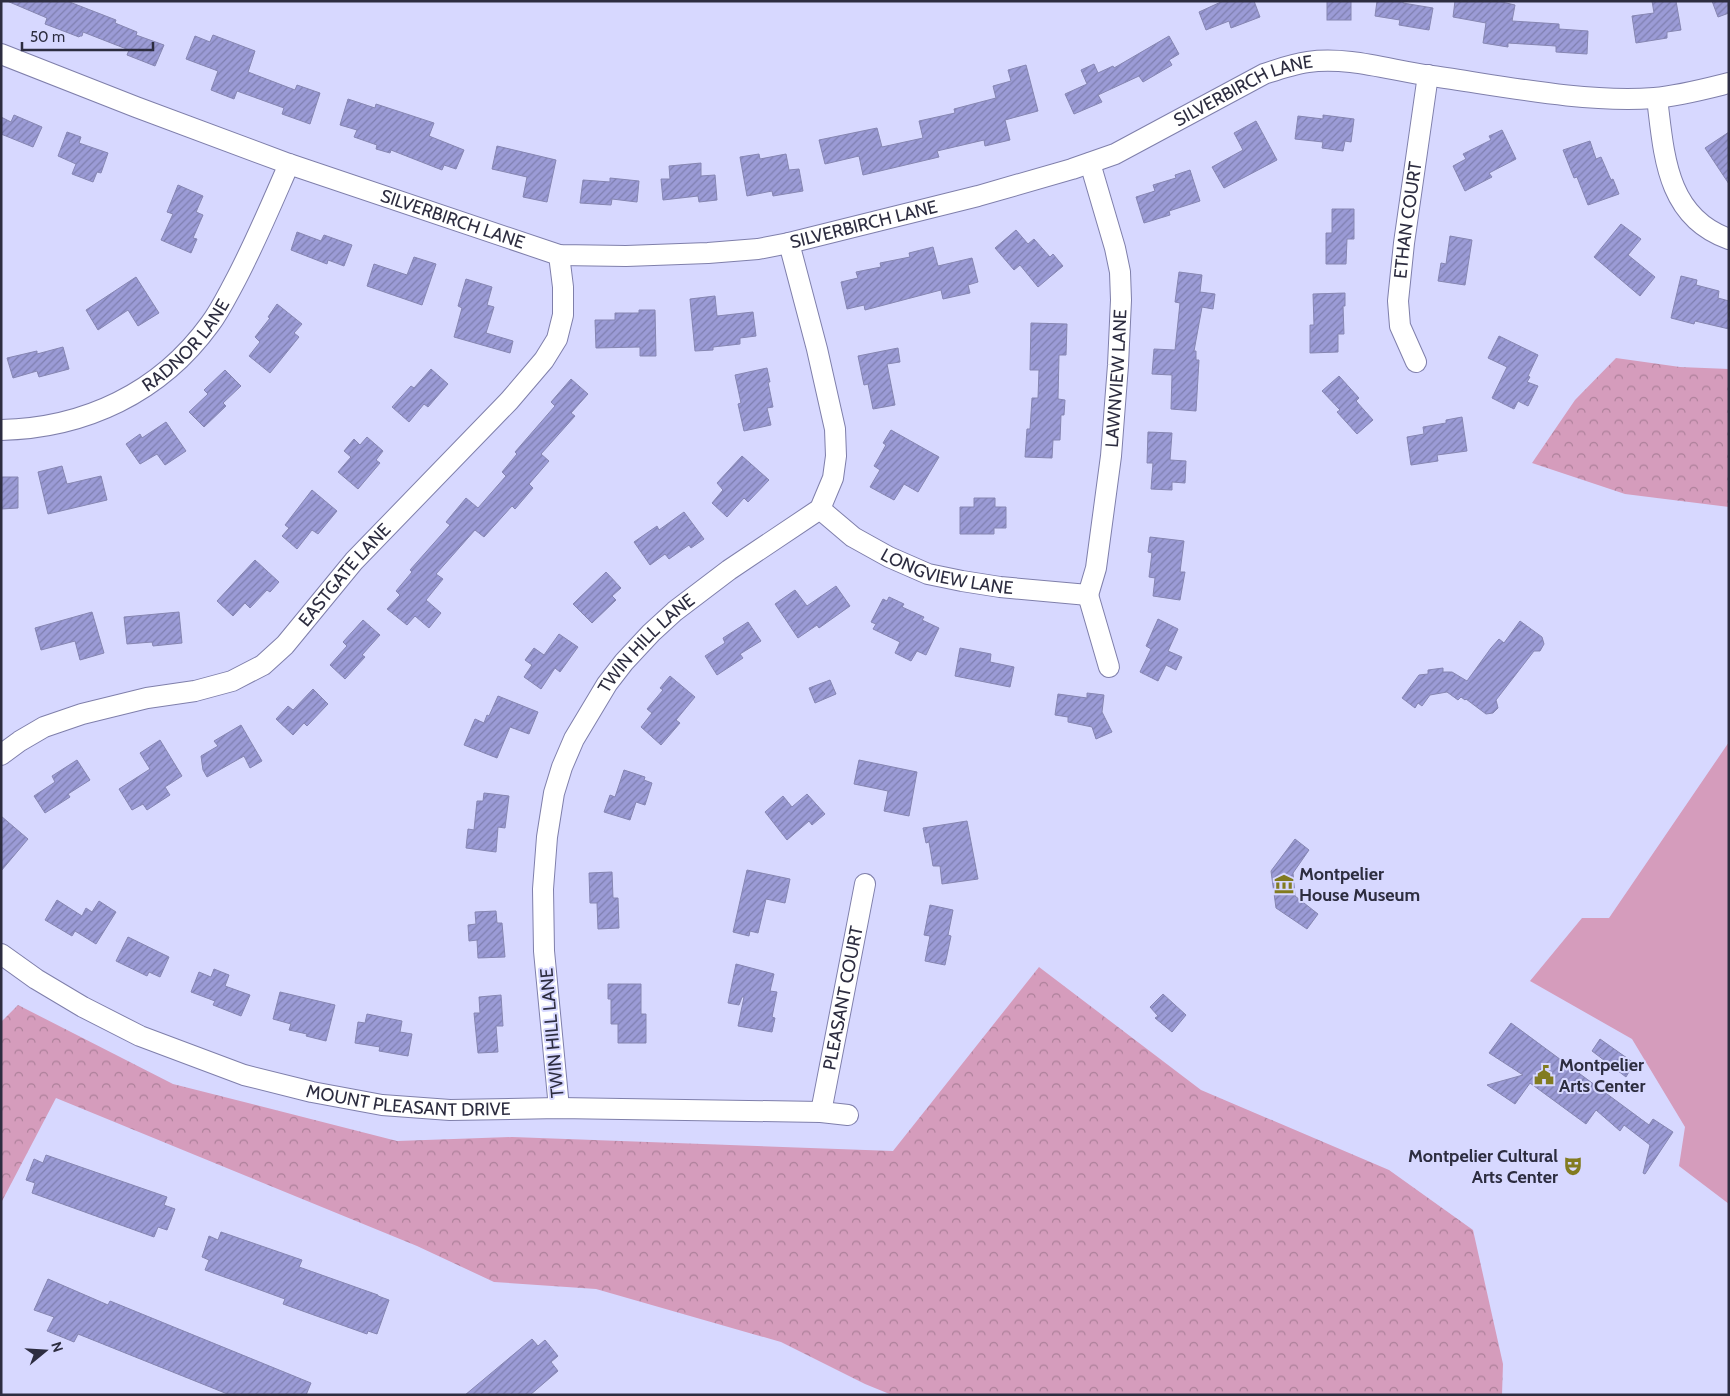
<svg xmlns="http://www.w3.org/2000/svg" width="1730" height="1396" font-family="Cabin,sans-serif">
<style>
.grass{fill:#d59cbc}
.forest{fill:url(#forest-crowns)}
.building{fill:url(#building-hatch);stroke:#8686b2}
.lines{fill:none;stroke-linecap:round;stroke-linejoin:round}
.street-casing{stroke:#7f7fab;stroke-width:22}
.street{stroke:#fff;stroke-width:20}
.labels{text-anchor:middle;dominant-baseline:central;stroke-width:4;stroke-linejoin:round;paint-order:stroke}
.street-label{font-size:18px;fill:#2d2d40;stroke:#d7d8ff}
.poi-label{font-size:18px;font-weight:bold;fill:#2d2d40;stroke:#d7d8ff;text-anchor:start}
</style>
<defs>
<pattern id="forest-crowns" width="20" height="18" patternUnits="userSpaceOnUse" patternTransform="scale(1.25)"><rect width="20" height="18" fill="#d59cbc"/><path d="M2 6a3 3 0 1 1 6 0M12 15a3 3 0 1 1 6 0" fill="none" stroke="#ad809a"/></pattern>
<pattern id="building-hatch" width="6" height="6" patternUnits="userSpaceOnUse" patternTransform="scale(1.25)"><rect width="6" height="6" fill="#9b9bd6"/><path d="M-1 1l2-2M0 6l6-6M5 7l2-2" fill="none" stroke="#7f7faf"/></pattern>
</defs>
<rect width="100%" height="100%" fill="#d7d8ff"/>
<polygon class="grass" points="1729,742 1729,1204 1679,1166 1685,1127 1632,1039 1530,981 1582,918 1609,918"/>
<g class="forest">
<polygon points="1616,358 1680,367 1729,369 1729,507 1625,494 1532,463 1575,400"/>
<polygon points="1039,967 1201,1090 1389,1170 1473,1230 1503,1364 1502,1395 892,1395 865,1384 781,1342 596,1289 494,1282 417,1246 56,1098 1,1203 1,1022 18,1005 173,1084 397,1141 512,1137 893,1151"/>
</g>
<g class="building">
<polygon points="7,1 67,1 116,20 115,23 137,32 136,35 164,45 155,66 127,55 129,50 83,32 82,36 80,36 79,37 45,24 47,18"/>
<polygon points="1223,1 1254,1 1260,17 1231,28 1229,21 1206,30 1199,12"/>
<rect x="1327" y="1" width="24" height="19"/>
<polygon points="1377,1 1403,1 1403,3 1433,8 1429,30 1399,25 1400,20 1375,16"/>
<polygon points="1455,1 1498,1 1515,5 1512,21 1559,24 1559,29 1588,31 1587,54 1556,52 1556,46 1508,43 1508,47 1483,43 1486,23 1453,17"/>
<polygon points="1652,1 1676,1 1681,30 1667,32 1667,38 1636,43 1632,16 1654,13"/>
<polygon points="1712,1 1729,1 1729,13 1718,17"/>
<polygon points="213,35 255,51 248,72 295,90 297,85 320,93 310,124 282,114 284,108 237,91 234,99 211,90 218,71 186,59 195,36 210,42"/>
<polygon points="1169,36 1179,54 1169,60 1172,65 1143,82 1139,76 1098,95 1102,102 1074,114 1065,94 1087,84 1081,70 1094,64 1098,73 1113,66 1114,68"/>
<polygon points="1026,65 1038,111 1005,120 1010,140 985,146 984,140 937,151 939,157 863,175 859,156 825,164 819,140 877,128 882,147 923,138 919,121 955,113 954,109 996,98 993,86 1011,81 1008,70"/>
<polygon points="348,99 375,108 376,104 434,123 429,136 464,150 456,169 444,165 442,170 391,150 390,153 376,149 377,145 354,137 357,130 340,125"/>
<polygon points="14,115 42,127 33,147 1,134 1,117 11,122"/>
<polygon points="1323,115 1354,119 1351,142 1345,141 1343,151 1322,148 1323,142 1295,139 1298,116 1323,119"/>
<polygon points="1256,121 1277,160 1224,188 1212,167 1243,150 1234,133"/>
<polygon points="1502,130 1516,159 1489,173 1492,177 1465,191 1453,166 1466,159 1463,154 1491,140 1489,136"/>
<polygon points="67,132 81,137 79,143 108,153 101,173 97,172 93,182 72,174 76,164 58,156"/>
<polygon points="1729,132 1729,184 1705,148"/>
<polygon points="1590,141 1596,159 1601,157 1611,180 1613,179 1619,194 1588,205 1577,177 1574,178 1563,150"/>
<polygon points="497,146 556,160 547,202 523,197 527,177 492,169"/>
<polygon points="759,154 760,159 786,154 789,170 799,169 803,191 773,196 772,191 747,196 740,157"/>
<polygon points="701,163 701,176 715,175 717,200 699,202 698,196 663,200 661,179 670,179 669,166"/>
<polygon points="1190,170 1200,201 1169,211 1170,215 1144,223 1136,197 1155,191 1153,185 1176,178 1175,175"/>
<polygon points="610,178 639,181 637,202 612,199 611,205 580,203 583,180 610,182"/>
<polygon points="178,185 203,196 196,212 203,215 193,238 197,239 191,253 161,240 173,214 167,212"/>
<polygon points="1332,209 1354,209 1354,239 1347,239 1346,264 1326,264 1326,233 1332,233"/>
<polygon points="1621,224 1641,239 1628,255 1655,277 1640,296 1594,257"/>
<polygon points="1016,230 1028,244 1034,239 1050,257 1053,254 1063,266 1038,287 1020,265 1014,270 995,248"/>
<polygon points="297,232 321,241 324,235 352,245 344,266 328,260 327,264 291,250"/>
<polygon points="1450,236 1472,240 1465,285 1438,281 1441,263 1446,264"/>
<polygon points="933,247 938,266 972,258 978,282 968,285 970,293 943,299 941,290 865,310 864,305 847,309 841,282 858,278 856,272 881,267 880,263 910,257 909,253"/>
<polygon points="414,257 436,264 422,305 367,286 374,264 407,275"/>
<polygon points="1179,272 1202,275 1200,292 1215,294 1213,309 1202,307 1194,351 1196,351 1196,360 1199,360 1196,411 1171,409 1172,375 1152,374 1154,349 1175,350 1180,303 1175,302"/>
<polygon points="1681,276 1697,280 1696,285 1719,291 1718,298 1729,301 1729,329 1695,321 1694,324 1671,318"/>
<polygon points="136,277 159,313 138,326 128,310 98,330 86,310"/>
<polygon points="466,279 492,287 487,305 494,307 486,333 513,341 510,353 454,337 462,308 458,306"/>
<polygon points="1345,293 1345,306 1343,306 1344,334 1338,334 1338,352 1310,353 1310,325 1314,325 1313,294"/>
<polygon points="715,296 717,316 753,312 756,336 740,338 740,344 713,347 713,350 695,351 690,299"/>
<polygon points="277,304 302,324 294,333 299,337 270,373 249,356 260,342 255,337 270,318 268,317"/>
<polygon points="639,310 655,310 656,356 640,356 640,347 596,348 595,320 615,320 615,313 639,313"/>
<polygon points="1031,323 1067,324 1066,355 1059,355 1058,399 1065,400 1064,415 1061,415 1060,440 1053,440 1052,458 1025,457 1027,429 1030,429 1032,398 1038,398 1039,370 1030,370"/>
<polygon points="1499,336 1538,355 1528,376 1530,377 1527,382 1538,386 1528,406 1518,401 1514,409 1492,398 1507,367 1488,358"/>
<polygon points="63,347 69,369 39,377 37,371 13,378 7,358 37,351 37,354"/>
<polygon points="898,348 900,362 887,364 895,405 873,409 868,384 864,385 858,356"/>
<polygon points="767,368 770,382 768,382 773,407 767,408 771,425 744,431 738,404 741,403 735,375"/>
<polygon points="431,369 448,384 428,407 424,404 409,422 392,407 411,386 414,388"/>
<polygon points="225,370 241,386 223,403 226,406 204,427 189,412 208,394 204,390"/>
<polygon points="1339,376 1359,398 1356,401 1373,420 1357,434 1337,412 1340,410 1322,391"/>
<polygon points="571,379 588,394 571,413 575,416 541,454 549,461 529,484 533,488 515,509 512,506 484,537 475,530 436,574 443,579 426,600 441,613 429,628 415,616 407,625 387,609 400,595 396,591 412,572 410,570 450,525 446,522 466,498 478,508 506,476 502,472 517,454 515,452 555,406 551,402"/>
<polygon points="1462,417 1467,451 1437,455 1438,461 1411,465 1407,437 1424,434 1423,427 1446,423 1446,420"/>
<polygon points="166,422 186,451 165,465 157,454 140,464 126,444 140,434 142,438"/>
<polygon points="891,430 939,457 918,492 904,484 894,500 870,487 880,470 874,466 886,445 883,443"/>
<polygon points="1148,432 1172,433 1170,460 1186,461 1185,483 1172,482 1172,490 1151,489 1153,463 1147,463"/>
<polygon points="367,437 383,451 376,460 380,463 358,489 338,472 351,457 344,451 354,439 360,445"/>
<polygon points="742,456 769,480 748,502 744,498 727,517 712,503 723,490 717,483"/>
<polygon points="62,466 67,484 101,476 107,500 48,514 38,472"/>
<polygon points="2,477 18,477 18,508 1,509"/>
<polygon points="312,490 337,511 318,534 312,530 297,549 282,536 289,528 285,525"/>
<polygon points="974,498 995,498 995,507 1006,507 1006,528 994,528 994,534 960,534 960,507 974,507"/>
<polygon points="684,512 704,539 691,548 689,545 669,559 665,554 650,565 634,542 657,526 659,530"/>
<polygon points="1150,537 1184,541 1180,572 1185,572 1180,600 1153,596 1155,578 1149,577 1152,553 1148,552"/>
<polygon points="255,560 279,582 270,592 267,590 250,608 245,603 233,616 217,601"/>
<polygon points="606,572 621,588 612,596 616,600 592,623 573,604"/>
<polygon points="836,586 850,606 819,628 817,625 798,638 775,604 795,590 807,606"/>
<polygon points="889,597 904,604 902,607 924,617 922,620 939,628 926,655 917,651 911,661 895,653 900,642 873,629 876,624 871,622 883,599 887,601"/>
<polygon points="92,612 104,653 80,660 75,641 41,650 35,628"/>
<polygon points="179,612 182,643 153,646 152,642 127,644 124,617"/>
<polygon points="1158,619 1178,629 1168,651 1182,657 1176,670 1166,665 1158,681 1140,672 1151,649 1146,646"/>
<polygon points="363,620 380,635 362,655 365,657 345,679 330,665 347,646 343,642"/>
<polygon points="1520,621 1542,637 1544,644 1540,651 1534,651 1496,700 1498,708 1493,713 1486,714 1466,699 1465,700 1461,697 1458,700 1447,692 1430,695 1422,706 1418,703 1415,708 1402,698 1419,675 1428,674 1428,670 1443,668 1443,672 1452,672 1467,681 1491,648 1499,639 1504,643"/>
<polygon points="748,622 761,641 740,654 743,658 717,675 705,656 725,643 723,638"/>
<polygon points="559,634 578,647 560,672 555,668 541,689 524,677 532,665 525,660 534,648 544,655"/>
<polygon points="960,648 991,654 990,662 1014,667 1010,687 955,676"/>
<polygon points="670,676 695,697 676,720 680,723 661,745 641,727 652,713 647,709 663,690 660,688"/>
<polygon points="830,680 836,694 815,703 809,688"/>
<polygon points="313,689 328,704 307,726 304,723 293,735 276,719 288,706 293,710"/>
<polygon points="1087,693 1104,695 1102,712 1112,732 1096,739 1092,727 1068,722 1068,717 1055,715 1058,694 1087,698"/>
<polygon points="498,696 538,712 529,734 510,727 497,758 464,745 475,719 484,723 487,715 489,716"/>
<polygon points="241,725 262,761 250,768 244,756 207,777 203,770 201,756 218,746 214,741"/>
<polygon points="160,740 182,776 165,787 170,795 147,810 143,804 132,810 119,789 150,769 140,753"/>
<polygon points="77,760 90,780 68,794 70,797 45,813 34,796 55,782 52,776"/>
<polygon points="859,760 917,772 909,816 884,811 888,791 854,784"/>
<polygon points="624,770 645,777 644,780 652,783 645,805 636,802 630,820 604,812 610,795 615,797"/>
<polygon points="484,793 509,796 505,828 498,827 496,852 466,848 468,829 474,830 477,801 483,801"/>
<polygon points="807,794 825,814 812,825 809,821 787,840 765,812 783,796 792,807"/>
<polygon points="1,816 28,839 1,871"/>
<polygon points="967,821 978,879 942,884 940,866 933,866 929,842 926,843 923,828"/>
<polygon points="1295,839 1309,850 1293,873 1295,896 1318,914 1307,929 1276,908 1271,871"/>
<polygon points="747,870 790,879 785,903 766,899 758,933 750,931 749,936 733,932"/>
<polygon points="612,872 613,898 618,898 619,928 598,929 597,903 590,903 589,873"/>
<polygon points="57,900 82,916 86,908 92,912 99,901 116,912 96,944 75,931 72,936 45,920"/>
<polygon points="930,905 953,910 948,935 951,936 945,965 925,961 930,936 924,935"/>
<polygon points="496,911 497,923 502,923 505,957 478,958 477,940 469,941 468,925 476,924 475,912"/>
<polygon points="128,937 169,957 160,977 149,972 147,976 116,961"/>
<polygon points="736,964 774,974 770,991 777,992 772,1017 775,1018 772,1032 738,1026 744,997 742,997 739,1005 728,1003"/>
<polygon points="214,969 229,975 225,986 250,995 241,1016 213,1005 215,1001 191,992 199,972 211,977"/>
<polygon points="608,984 641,984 641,1014 646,1014 646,1043 618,1043 618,1024 611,1024 611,999 608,999"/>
<polygon points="280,992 335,1005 326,1041 306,1036 307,1034 289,1030 291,1024 273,1019"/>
<polygon points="1163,994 1186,1015 1172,1032 1155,1018 1158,1016 1150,1007"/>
<polygon points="501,995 503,1026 496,1026 498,1052 478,1053 474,1013 480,1013 479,997"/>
<polygon points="367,1014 402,1021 400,1032 412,1034 408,1056 379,1051 380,1047 355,1043 358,1022 365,1023"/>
<polygon points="1511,1023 1649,1125 1653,1119 1673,1132 1645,1174 1643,1173 1650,1145 1624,1125 1620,1131 1596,1110 1586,1124 1530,1083 1515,1104 1487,1085 1523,1075 1489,1053"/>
<polygon points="1600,1039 1634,1063 1626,1077 1592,1051"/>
<polygon points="46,1155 167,1197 164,1205 175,1209 167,1230 158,1227 154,1237 32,1193 35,1183 26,1180 34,1159 43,1163"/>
<polygon points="221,1232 302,1260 299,1267 378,1295 378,1296 389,1300 377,1334 368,1331 367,1334 283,1304 285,1299 205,1270 209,1260 202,1257 209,1236 218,1240"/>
<polygon points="48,1279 108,1305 110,1301 311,1383 306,1395 230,1395 78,1334 74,1342 47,1331 54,1317 34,1310"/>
<polygon points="532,1339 538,1346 545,1340 558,1356 551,1362 558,1371 530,1395 465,1395"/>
</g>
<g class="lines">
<defs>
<g id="street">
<path id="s1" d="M1,54l135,53 153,57 270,91 67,1 82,-3 50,-4 31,-6 189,-47 94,-27 43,-15 149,-80c15,-5 29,-10 44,-12 40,-6 85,9 124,14 71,10 151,27 222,22 25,-2 51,-9 75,-15"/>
<path d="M1657,98c7,56 9,119 72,141"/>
<path id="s2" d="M1416,362l-16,-36 -2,-25 6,-58 24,-168"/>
<path id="s3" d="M1,430c84,-2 159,-37 209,-106 9,-12 16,-26 23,-39 21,-39 38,-80 56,-121"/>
<path id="s4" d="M820,509l33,28 36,20 39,17 34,7 38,6 88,8"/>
<path id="s5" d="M1088,595l8,-27 15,-112 7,-91 3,-65 -1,-28 -5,-24 -25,-85"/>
<polyline points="1088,595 1109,667"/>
<path id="s6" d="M1,755l19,-14 24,-14 38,-13 65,-16 48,-7 37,-10 31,-16 22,-20 69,-84 155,-160 35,-41 13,-21 6,-24v-28l-4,-32"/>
<path id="s7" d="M1,954l35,25 47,28 57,29 104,39 68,17 70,13 68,5 109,-2 262,4 27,3"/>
<path id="s8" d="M559,1108l-15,-157 -1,-62 4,-52 7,-44 8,-26 12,-28 33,-55 17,-22 27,-29 24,-22 54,-41 91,-61 13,-31 3,-22 -1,-27 -18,-80 -28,-106"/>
<path id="s9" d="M821,1112l44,-228"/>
</g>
</defs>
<use href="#street" class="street-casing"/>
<use href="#street" class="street"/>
</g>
<defs>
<symbol id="museum-bare" viewBox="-9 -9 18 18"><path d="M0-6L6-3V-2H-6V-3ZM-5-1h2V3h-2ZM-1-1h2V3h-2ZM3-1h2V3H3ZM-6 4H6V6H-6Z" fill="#827b20" stroke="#d7d8ff" stroke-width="2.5" paint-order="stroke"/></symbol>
<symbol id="civic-bare" viewBox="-9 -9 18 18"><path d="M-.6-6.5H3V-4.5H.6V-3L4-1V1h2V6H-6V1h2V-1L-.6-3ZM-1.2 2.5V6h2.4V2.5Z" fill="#827b20" stroke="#d7d8ff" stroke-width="2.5" paint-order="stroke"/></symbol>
<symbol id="theatre-bare" viewBox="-9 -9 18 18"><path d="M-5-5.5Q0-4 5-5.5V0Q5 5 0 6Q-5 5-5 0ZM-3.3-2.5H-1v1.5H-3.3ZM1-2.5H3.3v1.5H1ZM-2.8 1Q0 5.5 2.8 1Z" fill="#827b20" stroke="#d7d8ff" stroke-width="2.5" paint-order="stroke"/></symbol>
</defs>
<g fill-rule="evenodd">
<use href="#museum-bare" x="1270" y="870" width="28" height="28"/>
<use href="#civic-bare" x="1530" y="1061" width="28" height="28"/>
<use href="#theatre-bare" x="1559" y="1152" width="28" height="28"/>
</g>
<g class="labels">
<g class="street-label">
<text stroke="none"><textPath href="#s1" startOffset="1306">SILVERBIRCH LANE</textPath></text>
<text stroke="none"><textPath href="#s1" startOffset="481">SILVERBIRCH LANE</textPath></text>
<text stroke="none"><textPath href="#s2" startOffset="146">ETHAN COURT</textPath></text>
<text stroke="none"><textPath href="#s1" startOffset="901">SILVERBIRCH LANE</textPath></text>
<text stroke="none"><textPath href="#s3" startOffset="211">RADNOR LANE</textPath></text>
<text stroke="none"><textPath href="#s5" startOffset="219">LAWNVIEW LANE</textPath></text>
<text stroke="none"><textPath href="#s4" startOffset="145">LONGVIEW LANE</textPath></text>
<text stroke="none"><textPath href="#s6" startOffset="402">EASTGATE LANE</textPath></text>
<text stroke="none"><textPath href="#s8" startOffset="495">TWIN HILL LANE</textPath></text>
<text stroke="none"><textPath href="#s9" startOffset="116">PLEASANT COURT</textPath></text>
<text transform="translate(552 1033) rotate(-95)">TWIN HILL LANE</text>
<text stroke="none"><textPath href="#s7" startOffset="440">MOUNT PLEASANT DRIVE</textPath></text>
</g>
<g class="poi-label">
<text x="1299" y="874">Montpelier<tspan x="1299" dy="21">House Museum</tspan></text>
<text x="1559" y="1065">Montpelier<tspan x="1559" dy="21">Arts Center</tspan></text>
<text x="1558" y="1156" text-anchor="end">Montpelier Cultural<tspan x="1558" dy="21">Arts Center</tspan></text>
</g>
</g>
<rect width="1730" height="1396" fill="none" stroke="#2d2d40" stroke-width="5"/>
<g transform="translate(45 1351) rotate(72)" stroke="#d7d8ff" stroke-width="4" paint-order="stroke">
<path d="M0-4L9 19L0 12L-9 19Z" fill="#2d2d40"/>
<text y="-8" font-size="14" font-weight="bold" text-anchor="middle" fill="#2d2d40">N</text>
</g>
<path d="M22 42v8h131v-8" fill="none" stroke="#2d2d40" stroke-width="2.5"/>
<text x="30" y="42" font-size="15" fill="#2d2d40" stroke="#d7d8ff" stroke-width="4" paint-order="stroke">50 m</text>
</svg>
